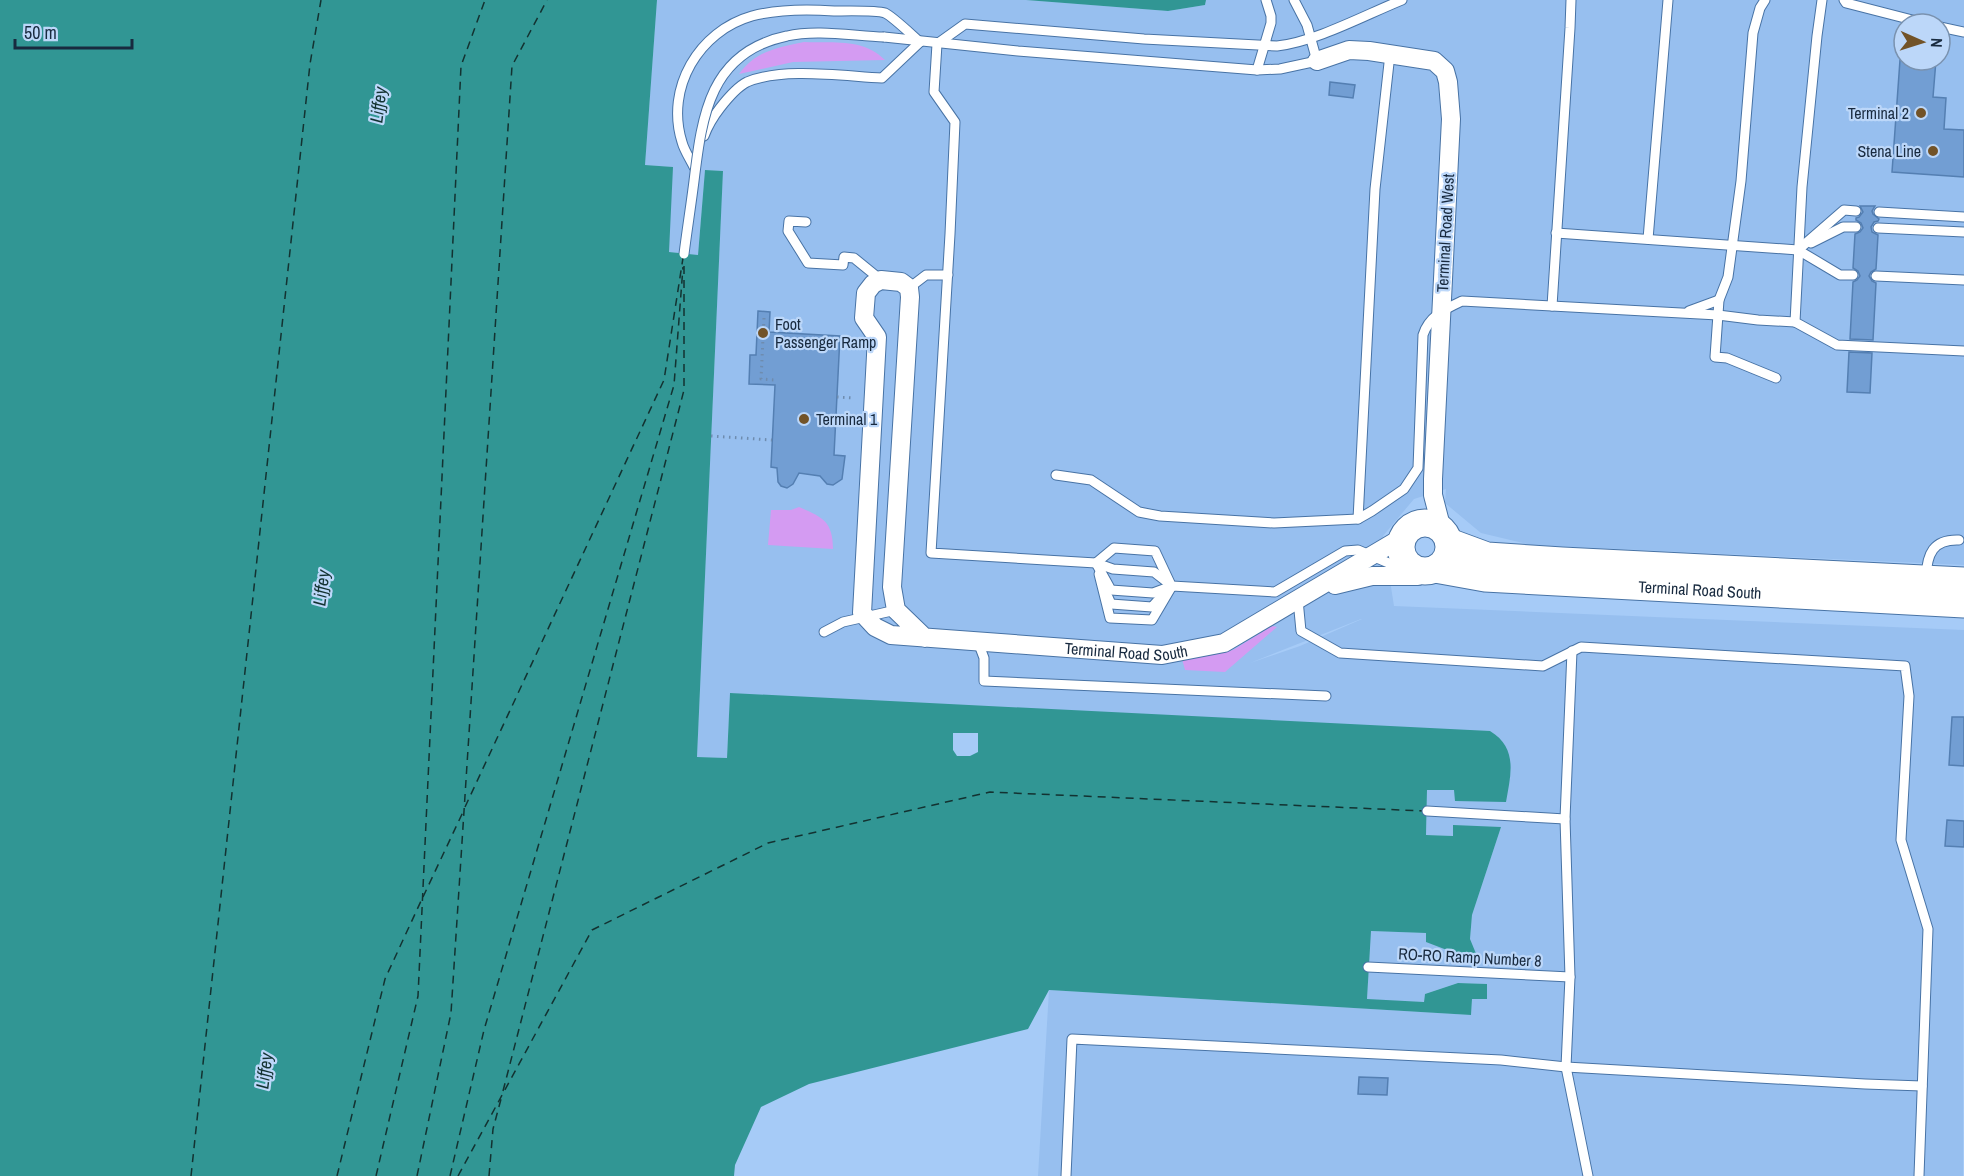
<svg xmlns="http://www.w3.org/2000/svg" width="1964" height="1176" font-family="'Archivo Narrow',sans-serif">
<style>
.built{fill:#97bfef;fill-rule:evenodd}
.green{fill:#d49bf2}
.water{fill:#319694}
.pier{fill:#a6cbf7}
.lines{fill:none;stroke-linecap:round;stroke-linejoin:round}
.ferry{stroke:#133231;stroke-width:1.5;stroke-dasharray:8 6;stroke-linecap:butt}
.building{fill:#729ed3;stroke:#547fb2;stroke-width:1.5}
.lane-casing{stroke:#4873a5;stroke-width:11}
.street-casing{stroke:#4873a5;stroke-width:20}
.secondary-casing{stroke:#4873a5;stroke-width:29}
.path{stroke:#6e8caf;stroke-width:3;stroke-dasharray:1.5 4.5;stroke-linecap:butt}
.lane{stroke:#fff;stroke-width:9}
.street{stroke:#fff;stroke-width:18}
.secondary{stroke:#fff;stroke-width:27}
.lane-bridge-casing{stroke:#4873a5;stroke-width:11;stroke-linecap:butt}
.lane-bridge{stroke:#fff;stroke-width:9}
.poi-dot{fill:#725328;stroke:#bcd7f9;stroke-width:2}
.labels{text-anchor:middle;dominant-baseline:central;stroke-width:4.5;stroke-linejoin:round;paint-order:stroke}
.poi-label{font-size:16px;fill:#182a3f;stroke:#bcd7f9;text-anchor:end}
.street-label{font-size:16px;fill:#182a3f;stroke:#bcd7f9}
.water-label{font-size:18px;font-style:italic;fill:#133231;stroke:#bcd7f9}
</style>
<rect width="100%" height="100%" fill="#a6cbf7"/>
<path class="built" d="M657,0h369l142,11 37,-6 1,-5h758v565l-433,-20 -50,-12 -36,-30 1,-14 -32,10 -31,37 11,70 570,24 -1,546h-925l11,-186 422,25 1,-17 15,-14 -29,-1 -33,11 -1,8 -57,-2 3,-69 57,2 43,6 2,-24 29,-88 -48,-1v10l-27,-1 1,-46 28,1v10l56,-22 -781,-85 -3,65 -30,-1 26,-586 -18,-1 -7,85 -30,-3 4,-85 -27,-2zM1904,24h36v36h-36zM1362,619l-62,27 -50,17 111,-44z"/>
<g class="green">
<path d="M804,42c28,1 60,-4 81,18l-92,2 -54,12c17,-23 37,-26 65,-32z"/>
<path d="M799,507c23,10 34,14 34,42l-65,-4 3,-35h20z"/>
<polygon points="1272,626 1277,627 1225,672 1185,670 1182,659 1233,650"/>
</g>
<g class="water">
<path d="M0,0h657l-12,165 28,2 -4,85 29,3 7,-85 18,1 -26,586 30,1 3,-65 760,38c28,17 21,43 16,71l-51,-1 -1,-11h-27l-1,45 27,1v-11l48,2 -29,88 -2,24 7,17 -17,-1 -34,-13v-9l-55,-2 -4,68 57,3 1,-8 33,-11 29,1v15h-15l-1,16 -422,-25 -21,39 -219,55 -48,23 -26,58 -1,11h-734z"/>
<polygon points="1026,0 1206,0 1205,5 1168,11"/>
</g>
<polygon class="pier" points="953,733 978,733 978,752 970,756 957,756 953,750"/>
<g class="lines">
<g class="ferry">
<polyline points="465,807 664,380 683,258"/>
<polyline points="423,897 463,812"/>
<polyline points="503,1091 684,390 684,261"/>
<polyline points="191,1176 310,64 321,0"/>
<polyline points="337,1176 385,979 421,901"/>
<polyline points="376,1176 418,996 461,66 485,0"/>
<polyline points="417,1176 451,1013 512,66 547,0"/>
<polyline points="450,1176 484,1030 674,385 683,267"/>
<polyline points="458,1176 592,930 768,843 990,792 1424,811"/>
<polyline points="489,1176 493,1129 501,1099"/>
</g>
</g>
<g class="building">
<polygon points="1900,60 1936,60 1933,97 1946,98 1944,129 1964,130 1964,177 1892,172"/>
<polygon points="1330,82 1355,85 1353,98 1329,95"/>
<polygon points="1860,206 1875,206 1872,211 1873,214 1879,219 1878,221 1874,222 1871,227 1872,232 1878,235 1876,269 1871,272 1869,276 1872,281 1876,283 1873,340 1850,339 1853,282 1857,280 1860,276 1858,271 1853,268 1855,234 1860,232 1863,228 1861,223 1856,220 1856,218 1859,217 1863,212"/>
<polygon points="758,311 770,312 769,332 840,336 834,455 845,456 842,479 833,485 827,484 820,476 799,473 793,484 787,488 781,486 778,482 777,468 771,467 775,385 749,384 750,355 756,355"/>
<polygon points="1849,352 1872,353 1870,393 1847,392"/>
<polygon points="1952,717 1964,717 1964,766 1949,765"/>
<polygon points="1947,820 1964,821 1964,847 1945,846"/>
<polygon points="1359,1077 1388,1078 1387,1095 1358,1094"/>
</g>
<g class="lines">
<defs>
<g id="lane">
<polyline points="1765,0 1760,8 1753,33 1741,181 1728,277 1719,300 1715,357 1727,358 1776,378"/>
<polyline points="1822,0 1817,36 1802,187 1795,322 1837,345 1964,351"/>
<polyline points="1844,0 1846,3 1928,24"/>
<polyline points="1940,27 1964,32"/>
<polyline points="884,37 1018,51 1257,70 1280,69 1317,61 1307,25 1294,0"/>
<polyline points="937,44 934,92 955,122 950,234 931,553 1096,563 1113,569 1154,572 1172,586"/>
<path d="M937,44l28,-20 179,15 133,7c38,-4 88,-31 125,-46"/>
<polyline points="1257,70 1271,23 1271,16 1266,0"/>
<path d="M704,136c4,-11 9,-19 16,-28 7,-9 17,-21 27,-26 36,-15 95,-6 135,-4l38,-36"/>
<path d="M694,167c-4,-8 -10,-17 -12,-25 -17,-54 17,-111 70,-126 27,-7 54,-7 82,-5 11,0 42,-1 51,2 7,3 28,23 35,29"/>
<polyline points="1879,212 1964,217"/>
<polyline points="806,222 789,221 788,231 808,263 843,265 844,257 854,258 881,280"/>
<polyline points="1878,228 1964,232"/>
<polyline points="1556,233 1798,250 1840,275 1853,275"/>
<polyline points="1648,239 1668,0"/>
<polyline points="1811,243 1843,227 1856,227"/>
<polyline points="1798,250 1844,210 1856,211"/>
<polyline points="1876,276 1964,280"/>
<polyline points="909,288 926,275 948,275"/>
<polyline points="1552,306 1570,28 1571,0"/>
<polyline points="1689,311 1719,300"/>
<path d="M1056,475l35,5 48,32 21,4 114,7 84,-4 14,-8 32,-22 14,-21 5,-133c6,-19 22,-26 39,-34l256,14 40,5 37,2"/>
<polyline points="1358,519 1375,189 1390,54"/>
<polyline points="1096,563 1111,590 1153,593 1172,586 1275,592 1345,551 1358,550 1398,567 1409,568"/>
<polyline points="1096,563 1114,548 1155,551 1170,583"/>
<polyline points="1099,574 1110,618 1152,620 1172,586"/>
<path d="M1926,577c1,-23 7,-38 33,-37"/>
<polyline points="1108,597 1111,604 1152,607 1160,598"/>
<polyline points="1298,600 1301,631 1340,653 1543,666 1581,647 1905,666 1909,696 1901,840 1928,929 1919,1176"/>
<polyline points="824,632 843,622 896,610"/>
<polyline points="978,642 984,658 984,681 1326,696"/>
<polyline points="1572,651 1565,819 1570,977 1566,1067 1588,1176"/>
<polyline points="1427,811 1565,819"/>
<polyline points="1368,967 1570,977"/>
<polyline points="1066,1176 1072,1039 1501,1060 1566,1067 1865,1084 1922,1086"/>
</g>
<g id="street">
<polyline points="1317,61 1349,50 1369,51 1434,61 1445,71 1448,82 1451,119 1433,479 1433,495 1442,530"/>
<polyline points="1335,585 1372,576 1418,576 1427,571"/>
<path id="s1" d="M925,638l-29,-28 -4,-23 18,-290 -1,-9 -8,-6 -20,-2 -8,4 -7,9 -2,25 13,19 -15,276 13,14 16,8 271,20 62,-12 179,-106"/>
</g>
<g id="secondary">
<circle cx="1425" cy="547" r="24"/>
<polyline points="1449,542 1487,556 1562,561 1964,581"/>
<path id="s2" d="M1435,569l50,9 479,26"/>
</g>
</defs>
<use href="#lane" class="lane-casing"/>
<use href="#street" class="street-casing"/>
<use href="#secondary" class="secondary-casing"/>
<g class="path">
<polyline points="764,318 761,379 775,380"/>
<polyline points="837,397 853,398"/>
<polyline points="711,436 772,440"/>
</g>
<use href="#lane" class="lane"/>
<use href="#street" class="street"/>
<use href="#secondary" class="secondary"/>
<defs>
<path id="lane-bridge" d="M684,254c3,-24 7,-49 10,-73 8,-66 16,-129 93,-145 29,-7 67,0 97,1"/>
</defs>
<use href="#lane-bridge" class="lane-bridge-casing"/>
<use href="#lane-bridge" class="lane-bridge"/>
</g>
<g class="poi-dot">
<circle cx="1921" cy="113" r="6"/>
<circle cx="1933" cy="151" r="6"/>
<circle cx="763" cy="333" r="6"/>
<circle cx="804" cy="419" r="6"/>
</g>
<g class="labels">
<g class="poi-label">
<text x="1909" y="113">Terminal 2</text>
<text x="1921" y="151">Stena Line</text>
<text x="775" y="324" text-anchor="start">Foot<tspan x="775" dy="18">Passenger Ramp</tspan></text>
<text x="816" y="419" text-anchor="start">Terminal 1</text>
</g>
<g class="street-label">
<text transform="translate(1445 233) rotate(-87)">Terminal Road West</text>
<text stroke="none"><textPath href="#s2" startOffset="266">Terminal Road South</textPath></text>
<text stroke="none"><textPath href="#s1" startOffset="1011">Terminal Road South</textPath></text>
<text transform="translate(1470 957) rotate(3)">RO-RO Ramp Number 8</text>
</g>
<g class="water-label">
<text transform="translate(378 105) rotate(-83)">Liffey</text>
<text transform="translate(321 588) rotate(-83)">Liffey</text>
<text transform="translate(264 1071) rotate(-83)">Liffey</text>
</g>
</g>
<g transform="translate(1922 42) rotate(93)"><circle r="28" fill="#bcd7f9" stroke="#7a92af" stroke-width="1.5"/>
<path d="M0-4.5L10 22L0 15L-10 22Z" fill="#725328"/>
<text y="-9" font-size="16" font-weight="bold" text-anchor="middle" fill="#182a3f">N</text>
</g>
<path d="M15 39v9h117v-9" fill="none" stroke="#182a3f" stroke-width="3"/>
<text x="24" y="39" font-size="18" fill="#182a3f" stroke="#bcd7f9" stroke-width="4.5" paint-order="stroke">50 m</text>
</svg>
